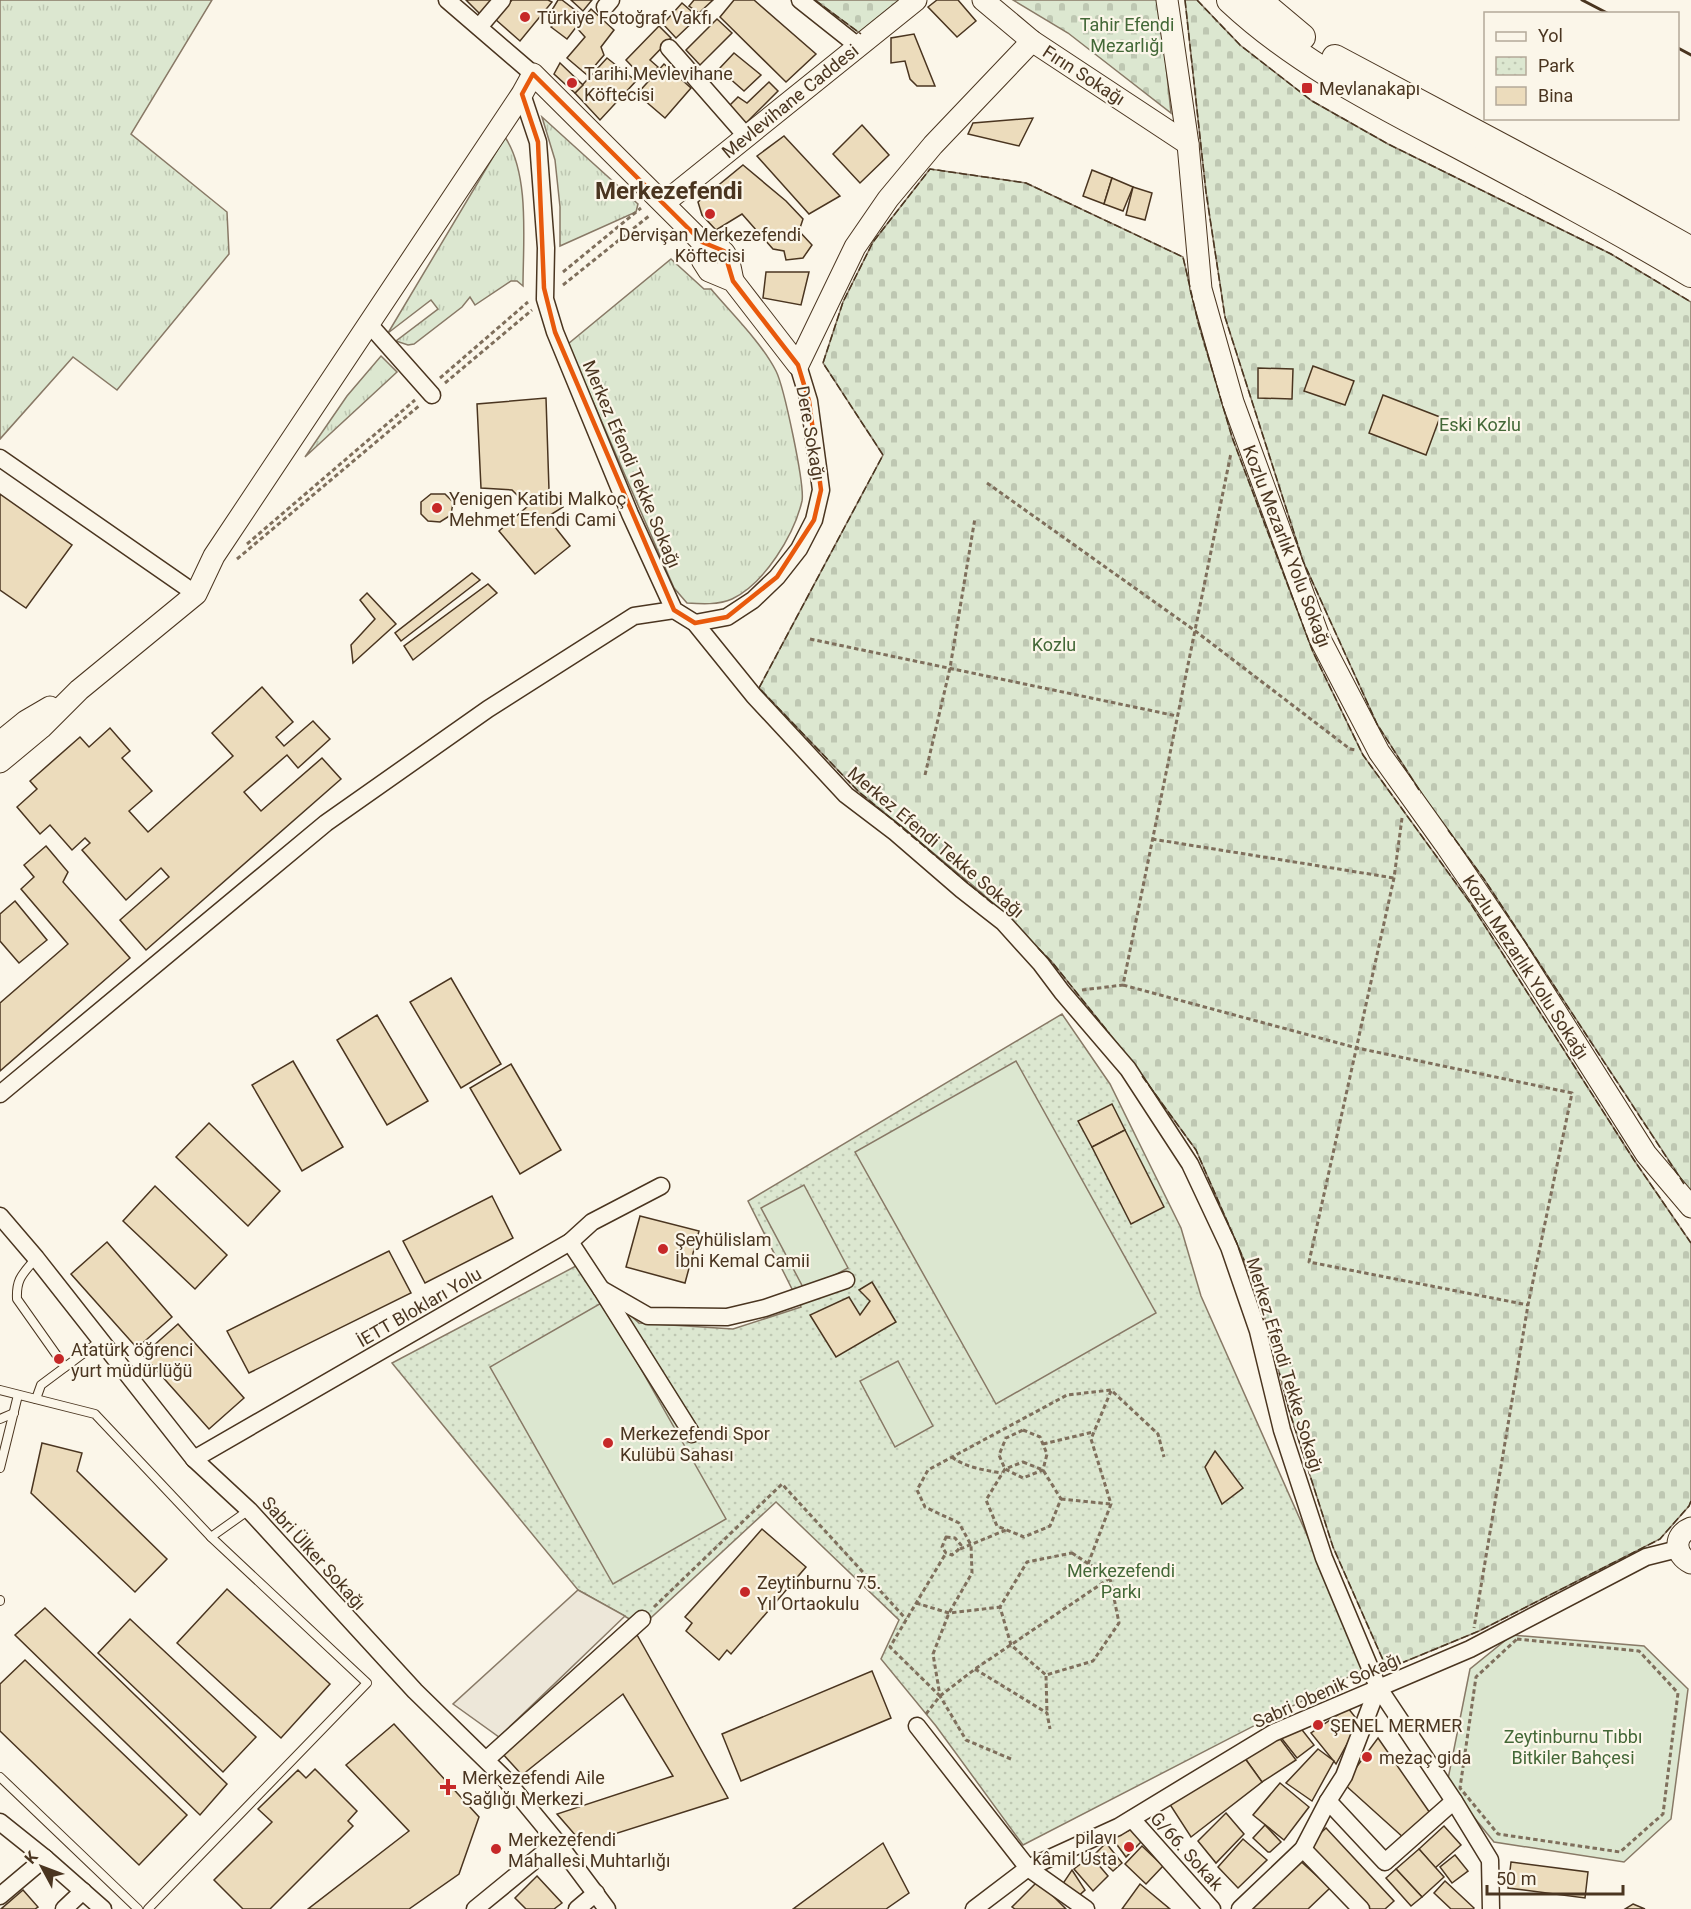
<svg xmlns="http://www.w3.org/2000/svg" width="1691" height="1909" font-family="Roboto,sans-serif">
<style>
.grass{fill:url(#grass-tufts);stroke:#887966;stroke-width:1.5}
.cemetery{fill:url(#cemetery-stones);stroke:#887966;stroke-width:1.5}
.park{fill:url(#park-dots);stroke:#887966;stroke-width:1.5}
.garden{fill:#dce7d0;stroke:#887966;stroke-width:1.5}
.parking{fill:#ede7d9;stroke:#887966;stroke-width:1.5}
.building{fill:#ecdcbc;stroke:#4a3520;stroke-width:1.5}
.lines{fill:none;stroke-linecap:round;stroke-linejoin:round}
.service-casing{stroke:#4a3520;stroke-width:10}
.minor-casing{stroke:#4a3520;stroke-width:19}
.tertiary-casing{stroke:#4a3520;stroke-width:23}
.primary-casing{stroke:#4a3520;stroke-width:28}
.path{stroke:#7f6f5c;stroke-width:3;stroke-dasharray:4.5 3;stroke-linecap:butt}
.service{stroke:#fbf6e9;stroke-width:8}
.minor{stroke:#fbf6e9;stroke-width:16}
.tertiary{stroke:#fbf6e9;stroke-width:21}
.primary{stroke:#fbf6e9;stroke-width:26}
.fence{stroke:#4a3520;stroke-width:1.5;stroke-dasharray:8 3;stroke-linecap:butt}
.wall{stroke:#4a3520;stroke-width:3}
.marked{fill:none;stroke:#e8590c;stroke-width:4.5;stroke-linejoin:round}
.poi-dot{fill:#c62828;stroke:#fbf6e9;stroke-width:2}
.labels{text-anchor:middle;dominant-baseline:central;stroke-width:4.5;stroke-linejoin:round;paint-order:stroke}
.poi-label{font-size:18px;fill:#4a3520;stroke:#fbf6e9;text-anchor:start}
.park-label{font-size:18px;fill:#436837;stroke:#fbf6e9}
.street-label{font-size:18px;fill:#4a3520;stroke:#fbf6e9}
.district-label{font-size:24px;font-weight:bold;fill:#4a3520;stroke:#fbf6e9}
</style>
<defs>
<pattern id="grass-tufts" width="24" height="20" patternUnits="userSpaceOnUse" patternTransform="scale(1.5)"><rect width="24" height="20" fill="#dce7d0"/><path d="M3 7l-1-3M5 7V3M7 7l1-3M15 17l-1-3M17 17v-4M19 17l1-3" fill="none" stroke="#bec7b2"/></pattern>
<pattern id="cemetery-stones" width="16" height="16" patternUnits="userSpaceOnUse" patternTransform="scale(1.5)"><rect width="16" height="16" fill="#dce7d0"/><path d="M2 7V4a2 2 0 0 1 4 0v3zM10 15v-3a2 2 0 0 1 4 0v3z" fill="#bec7b2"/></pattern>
<pattern id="park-dots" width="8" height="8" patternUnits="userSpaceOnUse" patternTransform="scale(1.5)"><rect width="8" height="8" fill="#dce7d0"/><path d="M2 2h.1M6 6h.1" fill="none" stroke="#bec7b2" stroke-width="1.8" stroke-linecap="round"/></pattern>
</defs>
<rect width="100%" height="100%" fill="#fbf6e9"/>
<g class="grass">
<polygon points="0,0 212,0 131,134 227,212 229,254 117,390 73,357 0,439"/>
<polygon points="542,117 638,204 636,212 560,246 560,207 555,160"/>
<path d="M505,137c25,38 18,104 18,149l-6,-5h-6l-36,24 -5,-8 -8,10 -48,37 -6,1 -12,-4 42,-32 -7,-9 -43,33z"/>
<path d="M671,259l33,30h7c21,25 50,53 65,82 8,16 29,114 26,130 -8,34 -37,82 -70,98 -13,6 -31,5 -45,4l-13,-15 -106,-244z"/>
<polygon points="381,356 397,372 305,457 347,396"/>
</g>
<g class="cemetery">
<polygon points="815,0 902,0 861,34"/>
<polygon points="1013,0 1159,0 1171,113 1068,33"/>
<polygon points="1185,0 1197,0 1240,45 1312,101 1388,144 1611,254 1691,302 1691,1194 1484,879 1424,797 1377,724 1303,561 1225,317 1206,192"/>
<polygon points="930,169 1026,183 1183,257 1198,322 1232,437 1313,652 1363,755 1471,904 1634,1160 1691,1243 1691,1501 1689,1506 1660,1539 1479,1631 1387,1669 1333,1547 1289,1410 1258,1292 1196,1150 1129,1058 1052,962 982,893 858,791 759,688 883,455 823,363 843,302 873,242"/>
</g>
<polygon class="park" points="1062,1014 1110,1084 1181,1228 1201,1296 1366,1668 1023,1845 936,1726 881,1659 899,1620 776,1502 642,1626 578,1590 392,1363 576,1266 639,1323 733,1329 801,1307 748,1201"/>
<g class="garden">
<polygon points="1016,1061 1156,1313 996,1404 855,1152"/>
<polygon points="804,1185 848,1268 805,1291 761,1208"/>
<polygon points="603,1302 726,1519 613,1584 490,1367"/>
<polygon points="898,1361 933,1426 895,1447 860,1381"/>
<polygon points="1512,1635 1644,1646 1688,1689 1671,1819 1624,1862 1494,1842 1447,1784 1470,1669"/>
</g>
<polygon class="parking" points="578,1590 625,1616 499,1737 453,1704"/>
<g class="building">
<polygon points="466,0 494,0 480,14"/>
<polygon points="512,0 548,0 552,2 520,41 495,19"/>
<polygon points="558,0 562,0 584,17 567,39 551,27 561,16 552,10"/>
<polygon points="571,0 592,0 583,11"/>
<polygon points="694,0 713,0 699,13 689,6"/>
<polygon points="734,0 754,0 816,54 786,82 720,17"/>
<polygon points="937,0 958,0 976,21 957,37 928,7"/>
<polygon points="682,3 698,17 676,38 663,24"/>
<polygon points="591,9 614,30 601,47 604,55 587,75 567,58 585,37 576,27"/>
<polygon points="717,19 732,33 700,65 686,50"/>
<polygon points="659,26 671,38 650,60 658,67 646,81 626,60"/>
<polygon points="914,34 935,86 917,86 910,79 905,61 891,63 891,38"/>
<polygon points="734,53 761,75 744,91 719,69"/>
<polygon points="607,58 636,81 600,120 575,93"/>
<polygon points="560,63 583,85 575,93 554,74"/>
<polygon points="664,64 691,88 665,118 637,94"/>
<polygon points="769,82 778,91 745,124 729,106 738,97 747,103"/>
<polygon points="1033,118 1019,146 968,134 973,123"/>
<polygon points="862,125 889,155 860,183 833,154"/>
<polygon points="784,136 840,196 809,214 757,156"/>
<polygon points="743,165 786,201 803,219 799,231 812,245 803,258 786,260 784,251 773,249 742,214 716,230 702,215 698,202"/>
<polygon points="1092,170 1112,178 1104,204 1083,196"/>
<polygon points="1112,178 1133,187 1123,211 1104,204"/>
<polygon points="1133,187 1152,193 1145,220 1126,215"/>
<polygon points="766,272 809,272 801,305 763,298"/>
<polygon points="1313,366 1354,381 1345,405 1304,391"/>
<polygon points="1258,368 1293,369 1292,399 1258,398"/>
<polygon points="1383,395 1440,417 1426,455 1369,433"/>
<polygon points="546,398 549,490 563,507 547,517 570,546 535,574 499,531 528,506 512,490 481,488 477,404"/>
<polygon points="0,494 72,545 26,608 0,590"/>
<polygon points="431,494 445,494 453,502 451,515 440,522 428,521 421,514 421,502"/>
<polygon points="472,573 480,580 401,641 395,633"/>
<polygon points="488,584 497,593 413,660 404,646"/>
<polygon points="367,593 396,624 353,663 351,645 375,619 360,600"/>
<polygon points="262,687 293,722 276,737 284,746 313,721 330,739 298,768 287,755 244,792 261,811 322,758 341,779 146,950 120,920 169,877 161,868 126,900 82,850 90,843 85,838 72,850 50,825 40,834 17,807 37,789 30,781 80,737 89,747 110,728 130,751 122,758 152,791 129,811 148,832 233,756 212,733"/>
<polygon points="46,846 68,872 63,882 130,958 0,1071 0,1003 68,944 21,889 34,877 24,865"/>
<polygon points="15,901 47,940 19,963 0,941 0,914"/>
<polygon points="451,978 501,1064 461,1088 410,1002"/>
<polygon points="377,1015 428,1101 387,1125 337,1040"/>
<polygon points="293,1061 343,1147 302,1171 252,1085"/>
<polygon points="511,1064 561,1150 520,1174 470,1088"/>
<polygon points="1112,1104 1125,1130 1092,1147 1078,1121"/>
<polygon points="209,1123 280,1191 248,1226 176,1157"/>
<polygon points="1125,1130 1164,1207 1131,1224 1092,1147"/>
<polygon points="155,1186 227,1255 195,1289 123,1221"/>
<polygon points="492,1196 513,1238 425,1283 403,1241"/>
<polygon points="640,1216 699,1231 685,1283 626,1267"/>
<polygon points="107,1242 172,1317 137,1348 71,1274"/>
<polygon points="389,1251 411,1293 249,1373 227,1331"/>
<polygon points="872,1282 896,1322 836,1357 810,1315 849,1297 860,1315 870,1301 859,1290"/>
<polygon points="178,1324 244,1398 209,1429 143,1355"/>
<polygon points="42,1443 82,1453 77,1471 167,1559 135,1592 31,1493"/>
<polygon points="1215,1451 1243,1488 1222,1504 1205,1467"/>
<polygon points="762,1529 806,1567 731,1654 727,1650 719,1660 686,1631 692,1623 685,1617"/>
<polygon points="227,1589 330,1684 281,1738 177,1643"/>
<polygon points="45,1608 227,1784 200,1815 15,1635"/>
<polygon points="130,1619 256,1737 223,1772 98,1653"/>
<polygon points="636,1633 728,1798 583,1844 557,1814 673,1776 623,1694 522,1775 502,1753"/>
<polygon points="25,1660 187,1815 139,1865 0,1731 0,1684"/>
<polygon points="872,1671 891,1718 741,1781 722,1734"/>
<polygon points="1348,1708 1359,1722 1336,1764 1311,1733"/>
<polygon points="394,1724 479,1817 459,1874 409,1909 308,1909 409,1831 346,1765"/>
<polygon points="1299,1726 1314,1745 1297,1758 1279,1735"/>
<polygon points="1275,1732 1296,1760 1262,1782 1244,1757"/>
<polygon points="1378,1738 1430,1813 1405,1839 1344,1784"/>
<polygon points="1318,1749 1334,1761 1312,1801 1286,1783"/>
<polygon points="1244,1757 1262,1782 1191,1837 1169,1803"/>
<polygon points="315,1769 357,1811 348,1821 353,1826 270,1909 243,1909 214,1880 272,1822 258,1809 298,1770 306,1778"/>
<polygon points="1280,1783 1309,1807 1284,1840 1253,1815"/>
<polygon points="1226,1813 1244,1834 1216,1863 1198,1841"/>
<polygon points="1265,1825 1281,1842 1270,1852 1268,1852 1253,1838"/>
<polygon points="1444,1826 1461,1845 1435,1868 1419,1849"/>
<polygon points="1326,1828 1394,1901 1385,1909 1370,1909 1309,1844"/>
<polygon points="1132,1829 1141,1842 1126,1857 1112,1838"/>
<polygon points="1243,1839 1267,1860 1238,1888 1218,1867"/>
<polygon points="883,1843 909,1893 886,1909 793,1909"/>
<polygon points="1106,1843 1122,1863 1113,1871 1095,1854"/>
<polygon points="1142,1846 1163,1866 1146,1884 1125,1864"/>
<polygon points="1419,1849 1444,1877 1422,1897 1396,1869"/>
<polygon points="1455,1855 1468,1871 1452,1883 1440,1867"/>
<polygon points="1091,1856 1108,1876 1093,1891 1074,1869"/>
<polygon points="1295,1856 1330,1888 1308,1909 1249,1909"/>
<polygon points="1511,1862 1588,1872 1585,1898 1508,1888"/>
<polygon points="1396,1869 1422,1897 1411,1906 1386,1878"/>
<polygon points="1072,1870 1085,1890 1074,1900 1060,1888"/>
<polygon points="537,1876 562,1903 554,1909 526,1909 515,1898"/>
<polygon points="1038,1881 1066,1909 1015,1909 1012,1907"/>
<polygon points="1445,1881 1474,1908 1473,1909 1451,1909 1434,1893"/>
<polygon points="1140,1884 1170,1909 1122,1909"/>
<polygon points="23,1890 38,1907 35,1909 1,1909"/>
<polygon points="1633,1904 1645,1909 1625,1909"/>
</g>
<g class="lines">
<defs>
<g id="service">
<path d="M36,1258c-13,16 -20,20 -19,41l48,68"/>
<polyline points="0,1390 95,1414 211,1537 367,1683 148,1909"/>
<polyline points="36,1399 41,1385 100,1341"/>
<polyline points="0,1419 14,1413"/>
<polyline points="0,1468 18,1395"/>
<polyline points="211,1537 249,1510"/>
<polyline points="0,1600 0,1601"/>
<polyline points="0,1777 138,1909"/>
</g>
<g id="minor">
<polyline points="447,0 533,74"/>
<polyline points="800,0 858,46"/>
<polyline points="605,7 611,0"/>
<polyline points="479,27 502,0"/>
<polyline points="669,48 747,137"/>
<polyline points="522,94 538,142 546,248 545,299 555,332 630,514 674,610 695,623 754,696 846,795 896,833 962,890 1003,922 1041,964 1062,992 1128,1069 1190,1164 1229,1247 1258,1331 1282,1430 1324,1558 1378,1687 1454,1801 1490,1860 1491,1909"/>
<polyline points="369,324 432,395"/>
<polyline points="0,458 196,594"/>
<polyline points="695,623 727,617 753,600 777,577 799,549 814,520 821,490 809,401 798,365"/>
<polyline points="0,1094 326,823 488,709 634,616 674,610"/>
<polyline points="0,1216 36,1258 194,1459 249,1510 415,1691 505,1779 557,1842 607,1909"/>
<polyline points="570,1242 601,1289 692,1434"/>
<polyline points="601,1289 648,1316 727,1317 765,1308 846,1280"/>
<polyline points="194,1459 570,1242 592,1222 661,1186"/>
<polyline points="917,1726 1028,1868 1086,1909"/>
<polyline points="487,1759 642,1619"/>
<polyline points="1328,1801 1385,1862 1454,1801"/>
<polyline points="1132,1819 1212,1909"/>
<polyline points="0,1822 45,1858 103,1909"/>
<polyline points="1303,1849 1361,1909"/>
<polyline points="0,1896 45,1858"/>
<polyline points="64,1909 83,1891"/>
<polyline points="475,1909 557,1842"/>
<polyline points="577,1909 596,1893"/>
<polyline points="974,1909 1028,1868 1118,1827 1273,1733 1470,1649 1646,1557 1678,1549"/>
<polyline points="1240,1909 1303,1849 1328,1801 1344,1776 1378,1687"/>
</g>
<g id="tertiary">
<polyline points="983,0 1032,41 1188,144"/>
<polyline points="1167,0 1188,144 1201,289 1233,402 1319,637 1379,752 1447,847 1517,950 1646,1154 1691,1207"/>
<polyline points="664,203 916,0"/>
<path d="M702,242c26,6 26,14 31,39"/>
<polyline points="0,742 26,721 50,707"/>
<polyline points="0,762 41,728 79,690 196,594 214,556 522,94 533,74 702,242 702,260 709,271 733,281 798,365 855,247 888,199 933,145 1032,41"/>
<path d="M1691,1528c-18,7 -17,27 0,35"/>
</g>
<g id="primary">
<path d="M1230,0c66,62 146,102 226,144 79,42 158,84 235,130"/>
<polyline points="1258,0 1302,37"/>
<polyline points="1335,58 1611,205 1691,250"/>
</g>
</defs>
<use href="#service" class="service-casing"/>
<use href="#minor" class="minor-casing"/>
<use href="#tertiary" class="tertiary-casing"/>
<use href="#primary" class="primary-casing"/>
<g class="path">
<polyline points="563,272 641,208"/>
<polyline points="563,285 649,216"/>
<polyline points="440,378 528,302"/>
<polyline points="445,383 532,310"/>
<polyline points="987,483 1194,630 1350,749 1356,750"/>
<polyline points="247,544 415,400"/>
<polyline points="237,559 420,405"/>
<polyline points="810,639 1177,716"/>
<polyline points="925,775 950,668 975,518"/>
<polyline points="1402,818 1394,878 1309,1262 1528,1305"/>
<polyline points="1152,839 1394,878"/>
<polyline points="1123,985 1357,1048 1572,1093 1528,1305 1474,1628"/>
<polyline points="1082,990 1123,985 1231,453"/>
<polygon points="1023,1430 1040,1437 1047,1454 1043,1470 1023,1478 1005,1469 999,1455 1006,1438"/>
<polyline points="1043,1444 1093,1432"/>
<path d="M952,1457c14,11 33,13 50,16"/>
<polygon points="1023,1462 1043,1470 1061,1499 1050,1526 1024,1537 997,1526 986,1500 1005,1469"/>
<polyline points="1061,1499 1110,1504"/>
<polygon points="946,1537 955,1538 961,1545 958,1550 952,1555 946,1553 942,1547"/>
<polyline points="960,1549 1006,1530"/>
<polygon points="1072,1553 1110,1578 1119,1623 1093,1661 1046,1675 1011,1645 1000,1607 1027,1562"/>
<polyline points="1088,1564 1111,1504 1091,1439 1111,1391"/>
<polyline points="916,1603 949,1613 1000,1607"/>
<polyline points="654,1607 782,1484 906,1619"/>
<polygon points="1517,1639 1639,1651 1678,1693 1663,1814 1620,1852 1498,1834 1460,1788 1476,1677"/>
<polyline points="975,1669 1047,1713 1050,1729"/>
<polyline points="1046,1676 1047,1713"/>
<polyline points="940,1696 975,1669 1110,1578"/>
<polyline points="926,1714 940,1696 890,1647 946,1553"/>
<polyline points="1011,1759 966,1740 940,1696 933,1654 949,1613 972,1573 971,1545 959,1523 925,1507 917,1490 928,1470 1067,1395 1111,1390 1158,1434 1164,1457"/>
</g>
<use href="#service" class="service"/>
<use href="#minor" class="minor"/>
<use href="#tertiary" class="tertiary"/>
<use href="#primary" class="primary"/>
<g class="fence">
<polyline points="815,0 861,34"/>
<polyline points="1185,0 1206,192 1225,317 1303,561 1377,724 1421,793"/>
<polyline points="1197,0 1240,45 1312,101 1388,144 1611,254 1691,302"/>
<polyline points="1448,830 1484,879 1684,1184"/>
<polyline points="993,904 858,791 759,688 883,455 823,363 843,302 873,242 930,169 1026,183 1183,257 1198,322 1232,437 1313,652 1363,755 1471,904 1634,1160 1691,1243"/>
<polyline points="1038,948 1052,962 1109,1033"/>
<polyline points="1142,1076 1196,1150 1258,1292 1289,1410 1333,1547 1387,1669 1479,1631 1660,1539 1689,1506 1691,1501"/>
</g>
<g class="wall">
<polyline points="1582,0 1609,14"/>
<polyline points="1678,48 1691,55"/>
</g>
</g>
<path class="marked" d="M533,74l169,168 22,9 9,30 65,84 11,36 12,89 -7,30 -37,57 -50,40 -32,6 -21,-13 -119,-278 -11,-44 -6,-146 -16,-48z"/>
<g class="poi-dot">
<circle cx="525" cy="17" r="6"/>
<circle cx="572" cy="83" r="6"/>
<rect x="1301" y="82" width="12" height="12" rx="3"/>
<circle cx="710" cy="214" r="6"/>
<circle cx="437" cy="508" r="6"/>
<circle cx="663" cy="1249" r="6"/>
<circle cx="59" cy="1359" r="6"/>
<circle cx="608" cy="1443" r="6"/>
<circle cx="745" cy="1592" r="6"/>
<circle cx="1318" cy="1725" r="6"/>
<circle cx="1367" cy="1757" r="6"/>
<path d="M445 1778h6v6h6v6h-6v6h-6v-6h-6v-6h6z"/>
<circle cx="1129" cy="1847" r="6"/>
<circle cx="496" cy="1849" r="6"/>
</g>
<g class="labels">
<g class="poi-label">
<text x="537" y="17">Türkiye Fotoğraf Vakfı</text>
<text x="584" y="73">Tarihi Mevlevihane<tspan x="584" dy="21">Köftecisi</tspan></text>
<text x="1319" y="88">Mevlanakapı</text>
<text x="710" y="234" text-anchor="middle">Dervişan Merkezefendi<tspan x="710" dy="21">Köftecisi</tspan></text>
<text x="449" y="498">Yenigen Katibi Malkoç<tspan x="449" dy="21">Mehmet Efendi Cami</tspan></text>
<text x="675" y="1239">Şeyhülislam<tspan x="675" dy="21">İbni Kemal Camii</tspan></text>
<text x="71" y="1349">Atatürk öğrenci<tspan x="71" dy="21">yurt müdürlüğü</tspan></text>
<text x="620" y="1433">Merkezefendi Spor<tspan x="620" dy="21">Kulübü Sahası</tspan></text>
<text x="757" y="1582">Zeytinburnu 75.<tspan x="757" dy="21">Yıl Ortaokulu</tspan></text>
<text x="1330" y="1725">ŞENEL MERMER</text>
<text x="1379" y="1757">mezaç gida</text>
<text x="462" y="1777">Merkezefendi Aile<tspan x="462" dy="21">Sağlığı Merkezi</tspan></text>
<text x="1117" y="1837" text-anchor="end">pilavı<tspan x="1117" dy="21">kâmil Usta</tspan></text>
<text x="508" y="1839">Merkezefendi<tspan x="508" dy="21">Mahallesi Muhtarlığı</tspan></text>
</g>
<g class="park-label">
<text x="1127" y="24">Tahir Efendi<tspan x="1127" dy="21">Mezarlığı</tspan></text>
<text x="1480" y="424">Eski Kozlu</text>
<text x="1054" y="644">Kozlu</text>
<text x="1121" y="1570">Merkezefendi<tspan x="1121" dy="21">Parkı</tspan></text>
<text x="1573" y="1736">Zeytinburnu Tıbbı<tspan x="1573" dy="21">Bitkiler Bahçesi</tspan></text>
</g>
<g class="street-label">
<text transform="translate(1084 75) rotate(33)">Fırın Sokağı</text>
<text transform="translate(790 101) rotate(-39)">Mevlevihane Caddesi</text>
<text transform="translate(811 433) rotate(80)">Dere Sokağı</text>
<text transform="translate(632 464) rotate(67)">Merkez Efendi Tekke Sokağı</text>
<text transform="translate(1287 546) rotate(69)">Kozlu Mezarlık Yolu Sokağı</text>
<text transform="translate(936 842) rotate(40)">Merkez Efendi Tekke Sokağı</text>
<text transform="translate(1526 967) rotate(57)">Kozlu Mezarlık Yolu Sokağı</text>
<text transform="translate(419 1307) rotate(-30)">İETT Blokları Yolu</text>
<text transform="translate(1285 1365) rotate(73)">Merkez Efendi Tekke Sokağı</text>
<text transform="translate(314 1553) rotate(48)">Sabri Ülker Sokağı</text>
<text transform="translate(1327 1690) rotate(-24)">Sabri Obenik Sokağı</text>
<text transform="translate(1187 1851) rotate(48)">G/66. Sokak</text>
</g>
<g class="district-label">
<text x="669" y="191">Merkezefendi</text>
</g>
</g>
<rect x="1484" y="12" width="195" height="108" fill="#fbf6e9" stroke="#b4a999" stroke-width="1.5"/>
<rect x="1496" y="32" width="30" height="9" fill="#fbf6e9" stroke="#b4a999" stroke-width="1.5"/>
<text x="1538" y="42" font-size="18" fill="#4a3520">Yol</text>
<rect x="1496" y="57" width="30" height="18" fill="url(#park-dots)" stroke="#b4a999" stroke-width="1.5"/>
<text x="1538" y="72" font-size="18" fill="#4a3520">Park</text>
<rect x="1496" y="87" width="30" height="18" fill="#ecdcbc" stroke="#b4a999" stroke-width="1.5"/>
<text x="1538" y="102" font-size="18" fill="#4a3520">Bina</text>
<g transform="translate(42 1867) rotate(311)" stroke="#fbf6e9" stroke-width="4.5" paint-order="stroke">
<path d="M0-4.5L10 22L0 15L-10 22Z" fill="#4a3520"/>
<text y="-9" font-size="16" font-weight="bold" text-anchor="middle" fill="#4a3520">K</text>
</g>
<path d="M1487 1885v9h136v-9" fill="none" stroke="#4a3520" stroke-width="3"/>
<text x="1496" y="1885" font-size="18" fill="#4a3520" stroke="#fbf6e9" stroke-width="4.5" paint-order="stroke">50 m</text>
</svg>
